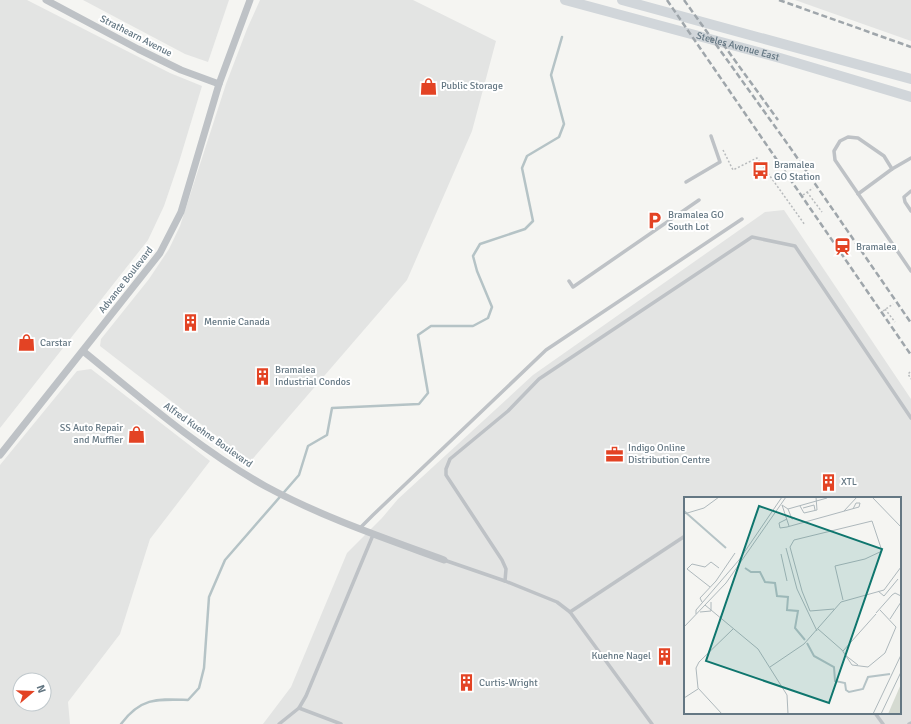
<svg xmlns="http://www.w3.org/2000/svg" width="911" height="724" font-family="Signika,sans-serif">
<style>
.built{fill:#e3e4e3;fill-rule:evenodd}
.lines{fill:none;stroke-linecap:round;stroke-linejoin:round}
.stream{stroke:#b5c3c6;stroke-width:2.5}
.path{stroke:#b8bbbd;stroke-width:1.5;stroke-dasharray:2 2;stroke-linecap:butt}
.service{stroke:#bec2c6;stroke-width:3.5}
.minor{stroke:#bec2c6;stroke-width:7}
.secondary{stroke:#d1d6da;stroke-width:10}
.rail{stroke:#9fa6ab;stroke-width:2.5;stroke-dasharray:6 3;stroke-linecap:butt}
.labels{text-anchor:middle;dominant-baseline:central;stroke-width:4;stroke-linejoin:round;paint-order:stroke}
.street-label{font-size:10px;fill:#647783;stroke:#fff}
.poi-label{font-size:10px;fill:#647783;stroke:#fff;text-anchor:start}
.inset-river{fill:none;stroke:#b5c3c6;stroke-width:2}
.inset-road{fill:none;stroke:#aeb8bc;stroke-width:1}
.view{fill:#0f766e;fill-opacity:0.15;stroke:#0f766e;stroke-width:2}
.inset-edge{fill:none;stroke:#647783;stroke-width:2}
</style>
<rect width="100%" height="100%" fill="#f5f5f2"/>
<g class="built">
<polygon points="0,0 27,0 170,73 202,86 179,162 164,206 148,240 0,428"/>
<polygon points="83,0 229,0 208,62 185,54"/>
<polygon points="260,0 413,0 496,41 472,131 407,280 250,462 100,346 101,339 149,279 169,249 180,226 226,84 247,29"/>
<polygon points="795,0 911,0 911,41"/>
<path d="M784,210l127,189v325h-648l28,-37 56,-134 35,-35 16,-19 135,-124 232,-163zM685,498h215v215h-215z"/>
<path d="M91,369l119,92 -60,78 -30,95 -52,68 2,22h-70v-259l77,-94zM20,680h24v24h-24z"/>
</g>
<g class="lines">
<path class="stream" d="M121,724c20,-27 37,-25 67,-24l11,-12 5,-20 5,-71 16,-37 74,-85 9,-29 19,-11 5,-27 87,-4 9,-11 -10,-58 13,-9h42l15,-8 4,-11 -15,-36 -4,-15 7,-12 45,-15 8,-8 -11,-53 5,-12 32,-19 5,-13 -13,-49 11,-38"/>
<g class="path">
<polyline points="723,150 733,170 757,158 805,225"/>
<polyline points="807,192 822,212"/>
<polyline points="803,195 813,188"/>
<polyline points="885,309 895,322"/>
<polyline points="883,311 893,304"/>
<polyline points="910,372 908,374 911,379"/>
</g>
<g class="service">
<polyline points="892,169 884,156 858,138 848,137 840,141 834,151 835,160 911,271"/>
<polyline points="686,182 720,162 711,136"/>
<polyline points="911,191 904,197 905,202 911,211"/>
<polyline points="858,194 892,169 911,158"/>
<polyline points="569,281 573,287 699,200"/>
<polyline points="360,528 373,515 546,350 742,219"/>
<polyline points="444,560 505,581 557,602 570,612 652,724"/>
<polyline points="505,581 506,569 502,560 446,475 446,469 450,459 508,411 539,379 752,237 795,246 911,418"/>
<polyline points="570,612 685,536"/>
<polyline points="299,708 341,724"/>
<polyline points="875,713 883,724"/>
<polyline points="279,724 299,708 306,696 373,535"/>
<polyline points="909,724 911,723"/>
</g>
<g class="minor">
<polyline points="46,0 138,49 181,70 219,84"/>
<path d="M83,351c59,48 116,98 182,135 57,31 119,52 179,74"/>
<polyline points="0,455 160,253 181,212 219,84 250,0"/>
</g>
<g class="secondary">
<path id="s1" d="M565,0l215,58 131,39"/>
<polyline points="622,0 911,79"/>
</g>
<g class="rail">
<polyline points="667,0 911,355"/>
<polyline points="684,0 789,146 911,323"/>
<polyline points="779,0 911,47"/>
<polyline points="723,44 778,120"/>
</g>
</g>
<defs>
<symbol id="shop-bare" viewBox="-9 -9 18 18"><path d="M-5-2.5h2.3a2.7 3.5 0 0 1 5.4 0H5L5.5 6h-11ZM-1.5-2.5h3a1.5 2.3 0 0 0-3 0Z" fill="#e34324" stroke="#fff" stroke-width="2.5" paint-order="stroke"/></symbol>
<symbol id="bus-bare" viewBox="-9 -9 18 18"><path d="M-5-6H5V4H4V6H2V4H-2V6H-4V4H-5ZM-3.5-4V0h7V-4ZM-3.5 1.2v1.5H-2V1.2ZM2 1.2v1.5H3.5V1.2Z" fill="#e34324" stroke="#fff" stroke-width="2.5" paint-order="stroke"/></symbol>
<symbol id="parking-bare" viewBox="-9 -9 18 18"><path d="M-3.5-5.5H1a3.5 3.5 0 0 1 0 7H-1V5.5H-3.5ZM-1-3.4V-.6H.8a1.4 1.4 0 0 0 0-2.8Z" fill="#e34324" stroke="#fff" stroke-width="2.5" paint-order="stroke"/></symbol>
<symbol id="station-bare" viewBox="-9 -9 18 18"><path d="M-3-6H3Q5-6 5-4V2Q5 4 3 4L4.5 6H3L1.5 4h-3L-3 6H-4.5L-3 4Q-5 4-5 2V-4Q-5-6-3-6ZM-3.5-4v3h7v-3ZM-3.5 1v1.5H-2V1ZM2 1v1.5H3.5V1Z" fill="#e34324" stroke="#fff" stroke-width="2.5" paint-order="stroke"/></symbol>
<symbol id="building-bare" viewBox="-9 -9 18 18"><path d="M-4-6H4V6H1V3H-1V6H-4ZM-2.5-4.3h1.7v1.8h-1.7ZM.8-4.3h1.7v1.8H.8ZM-2.5-1h1.7V.8h-1.7ZM.8-1h1.7V.8H.8Z" fill="#e34324" stroke="#fff" stroke-width="2.5" paint-order="stroke"/></symbol>
<symbol id="office-bare" viewBox="-9 -9 18 18"><path d="M-6-3h4V-5.5h4V-3h4V5H-6ZM-1-4.5V-3h2v-1.5ZM-6 0V1H6V0Z" fill="#e34324" stroke="#fff" stroke-width="2.5" paint-order="stroke"/></symbol>
</defs>
<g fill-rule="evenodd">
<use href="#shop-bare" x="416" y="74" width="25" height="25"/>
<use href="#bus-bare" x="748" y="158" width="25" height="25"/>
<use href="#parking-bare" x="642" y="208" width="25" height="25"/>
<use href="#station-bare" x="830" y="234" width="25" height="25"/>
<use href="#building-bare" x="178" y="310" width="25" height="25"/>
<use href="#shop-bare" x="14" y="330" width="25" height="25"/>
<use href="#building-bare" x="250" y="364" width="25" height="25"/>
<use href="#shop-bare" x="124" y="422" width="25" height="25"/>
<use href="#office-bare" x="602" y="442" width="25" height="25"/>
<use href="#building-bare" x="816" y="470" width="25" height="25"/>
<use href="#building-bare" x="652" y="644" width="25" height="25"/>
<use href="#building-bare" x="454" y="670" width="25" height="25"/>
</g>
<g class="labels">
<g class="street-label">
<text transform="translate(136 36) rotate(27)">Strathearn Avenue</text>
<text stroke="none"><textPath href="#s1" startOffset="179">Steeles Avenue East</textPath></text>
<text transform="translate(126 280) rotate(-52)">Advance Boulevard</text>
<text transform="translate(208 435) rotate(35)">Alfred Kuehne Boulevard</text>
</g>
<g class="poi-label">
<text x="441" y="86">Public Storage</text>
<text x="774" y="165">Bramalea<tspan x="774" dy="12">GO Station</tspan></text>
<text x="668" y="215">Bramalea GO<tspan x="668" dy="12">South Lot</tspan></text>
<text x="856" y="247">Bramalea</text>
<text x="204" y="322">Mennie Canada</text>
<text x="40" y="343">Carstar</text>
<text x="275" y="370">Bramalea<tspan x="275" dy="12">Industrial Condos</tspan></text>
<text x="123" y="428" text-anchor="end">SS Auto Repair<tspan x="123" dy="12">and Muffler</tspan></text>
<text x="628" y="448">Indigo Online<tspan x="628" dy="12">Distribution Centre</tspan></text>
<text x="841" y="482">XTL</text>
<text x="651" y="656" text-anchor="end">Kuehne Nagel</text>
<text x="479" y="683">Curtis-Wright</text>
</g>
</g>
<g transform="translate(684 497)">
<rect width="217" height="217" fill="#f5f5f2"/>
<path d="M217,187v30h-13z" fill="#d5dad1"/>
<path class="inset-river" d="M0,14l42,37M61,71l6,4h9l5,10 10,1 2,13 11,1 -1,13 11,1 -3,17 10,12M123,146l7,13 20,11 1,14 10,2 1,7 3,2 14,-3 5,-12 22,-3"/>
<path class="inset-road" d="M188,0l29,30M98,8l7,21M98,8l6,4 4,10 3,-1M116,9l4,7 13,-3 -1,-13M119,11l11,-3 1,5M104,12l39,-11M160,14l13,-14M0,17l20,-6 15,-11M103,22l-8,4 1,5 7,-1 72,-20 1,-4h-4l-3,6M102,51l11,41 20,42M97,57l6,27M26,90l-23,-18 5,-5 13,3 6,-5 8,6M194,94l6,5 14,-17M18,105l-2,-4 16,-17 19,-28M21,108l53,44 29,46 1,19M150,112l-24,2 -8,-20 -12,-44 4,-7 78,-19 10,30 -17,8 -30,7 8,34M16,115l11,-1v-9M192,116l16,-18 3,-2 6,3M12,117v-4l43,-50 43,-63M206,122l11,-17M0,130l42,-44 60,-86M134,132l24,21 10,15 16,2 17,-14 11,-26 -16,-17M159,154l33,-37M161,158l13,10M86,170l34,-23 37,-42 43,-12 17,-23M0,201l14,-9M38,217l-24,-26 -2,-20 3,-6 34,-33M189,217l28,-59M197,217l20,-42"/>
<path class="view" d="M75,9l123,43 -53,154 -123,-42z"/>
<rect width="217" height="217" class="inset-edge"/>
</g>
<g transform="translate(32 692) rotate(71)"><circle r="19" fill="#ffffff" stroke="#c1c9cd"/>
<path d="M0-3L7 15L0 10L-7 15Z" fill="#e34324"/>
<text y="-6" font-size="11" font-weight="bold" text-anchor="middle" fill="#647783">N</text>
</g>
</svg>
